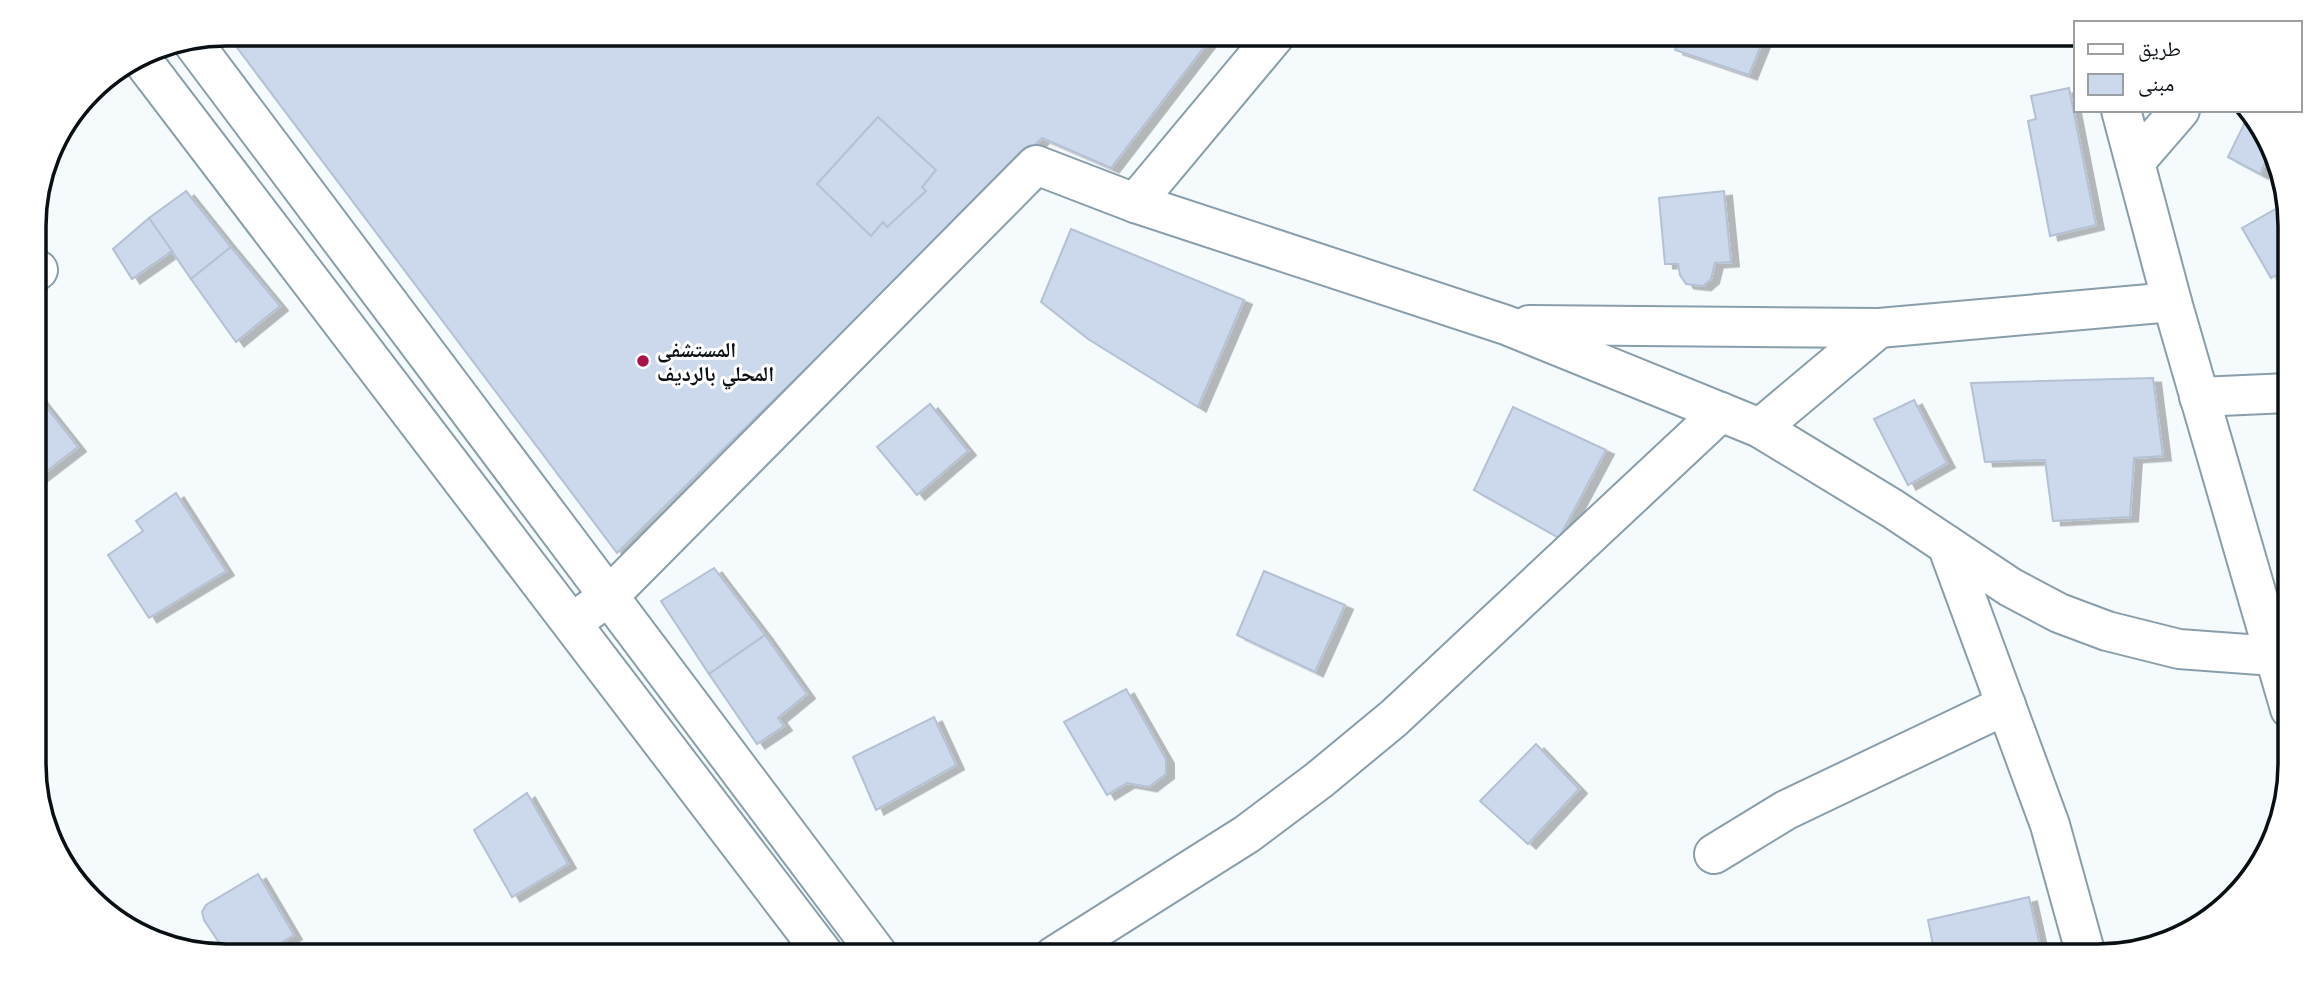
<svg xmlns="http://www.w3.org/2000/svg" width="2323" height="989" font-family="'Work Sans','Noto Naskh Arabic',sans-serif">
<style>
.building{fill:#ccd9ec;stroke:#b4c0d3;stroke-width:2;filter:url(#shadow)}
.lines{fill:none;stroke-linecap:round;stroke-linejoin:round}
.street-casing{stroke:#889eaa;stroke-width:42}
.secondary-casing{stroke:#889eaa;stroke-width:42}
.street{stroke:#fff;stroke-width:38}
.secondary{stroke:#fff;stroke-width:38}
.poi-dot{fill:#a91448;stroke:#fff;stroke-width:2.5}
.labels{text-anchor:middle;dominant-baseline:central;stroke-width:6;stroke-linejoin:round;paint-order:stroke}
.poi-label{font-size:21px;font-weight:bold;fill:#081014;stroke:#fff;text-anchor:start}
.rim{fill:none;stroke:#081014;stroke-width:3.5}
</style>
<defs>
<filter id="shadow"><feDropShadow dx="8" dy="4.5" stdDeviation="0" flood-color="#0004"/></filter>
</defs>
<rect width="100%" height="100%" fill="#f5fafc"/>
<g class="building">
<polygon points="226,33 1215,33 1111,168 1042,138 617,553"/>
<polygon points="1681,33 1766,33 1749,75 1675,50"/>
<polygon points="2069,88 2096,225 2050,236 2028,121 2036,119 2031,96"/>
<polygon points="2250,112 2269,154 2260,174 2228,157"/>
<polygon points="878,117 936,170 922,187 926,191 887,227 883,222 871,236 817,184"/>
<polygon points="186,191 231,247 191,279 149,218"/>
<polygon points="1724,191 1731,262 1715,263 1711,279 1703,286 1686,284 1680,275 1678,264 1665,264 1659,198"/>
<polygon points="2288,202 2288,282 2282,285 2276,275 2271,278 2242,228"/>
<polygon points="149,218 172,251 132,279 113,249"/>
<polygon points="1071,229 1244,300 1198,407 1088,339 1041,302"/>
<polygon points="231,247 280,306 236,342 191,279"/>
<polygon points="2153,378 2163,456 2134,458 2130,517 2053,521 2045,460 1985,462 1971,383"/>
<polygon points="36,394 78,447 34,481 34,395"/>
<polygon points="1914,400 1947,463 1908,485 1874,419"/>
<polygon points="930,404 968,451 917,495 877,447"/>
<polygon points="1513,407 1606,450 1559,538 1474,490"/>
<polygon points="176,493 226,571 149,618 108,555 143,531 136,521"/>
<polygon points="714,568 765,635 709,674 661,601"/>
<polygon points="1264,571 1345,605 1315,672 1237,635"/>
<polygon points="765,635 807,694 778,718 784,726 757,744 709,674"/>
<polygon points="1126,689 1166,759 1166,774 1149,787 1127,783 1107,795 1064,722"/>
<polygon points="934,717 956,765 876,810 853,757"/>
<polygon points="1536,744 1579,789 1528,844 1480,801"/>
<polygon points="527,793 568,864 512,897 474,830"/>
<polygon points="258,874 294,935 261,956 228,956 204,920 202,912 206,905"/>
<polygon points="2029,897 2042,955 1935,955 1928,920"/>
</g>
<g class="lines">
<defs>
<g id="street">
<polyline points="2135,162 2180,110"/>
<polyline points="1135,203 1277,33"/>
<polyline points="34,273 38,270"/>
<polyline points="1529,325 1879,328 2172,302"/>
<polyline points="2199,397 2289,393"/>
<polyline points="1760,428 1879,328"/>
<polyline points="1947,545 2050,825 2086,955"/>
<polyline points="572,623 609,596 1036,165 1135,203 1506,325 1760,428 1893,509 2010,587 2059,613 2107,631 2179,649 2274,656"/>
<polyline points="1714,854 1786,810 2006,705"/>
<polyline points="1054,956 1247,834 1319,780 1394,718 1721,412"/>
</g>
<g id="secondary">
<polyline points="191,40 879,956"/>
<polyline points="139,56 825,956"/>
<polyline points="2121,110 2172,302 2290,709"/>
</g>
</defs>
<use href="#street" class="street-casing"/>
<use href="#secondary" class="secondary-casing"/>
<use href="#street" class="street"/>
<use href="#secondary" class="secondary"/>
</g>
<circle class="poi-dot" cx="643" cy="361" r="7"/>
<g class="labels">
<g class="poi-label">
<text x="657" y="349">المستشفى<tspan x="657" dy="24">المحلي بالرديف</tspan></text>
</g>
</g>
<path d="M0 0H2323V989H0ZM226 46H2098A180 180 0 0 1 2278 226V764A180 180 0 0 1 2098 944H226A180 180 0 0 1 46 764V226A180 180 0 0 1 226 46Z" fill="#fff" fill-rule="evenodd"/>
<path class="rim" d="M226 46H2098A180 180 0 0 1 2278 226V764A180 180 0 0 1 2098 944H226A180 180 0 0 1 46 764V226A180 180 0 0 1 226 46Z"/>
<rect x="2074" y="21" width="228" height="91" fill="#ffffff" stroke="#9c9fa1" stroke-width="2"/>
<rect x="2088" y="44" width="35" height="10" fill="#ffffff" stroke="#9c9fa1" stroke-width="2"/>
<text x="2138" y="56" font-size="21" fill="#081014">طريق</text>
<rect x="2088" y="74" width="35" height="21" fill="#ccd9ec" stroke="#9c9fa1" stroke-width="2"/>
<text x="2138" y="91" font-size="21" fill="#081014">مبنى</text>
</svg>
